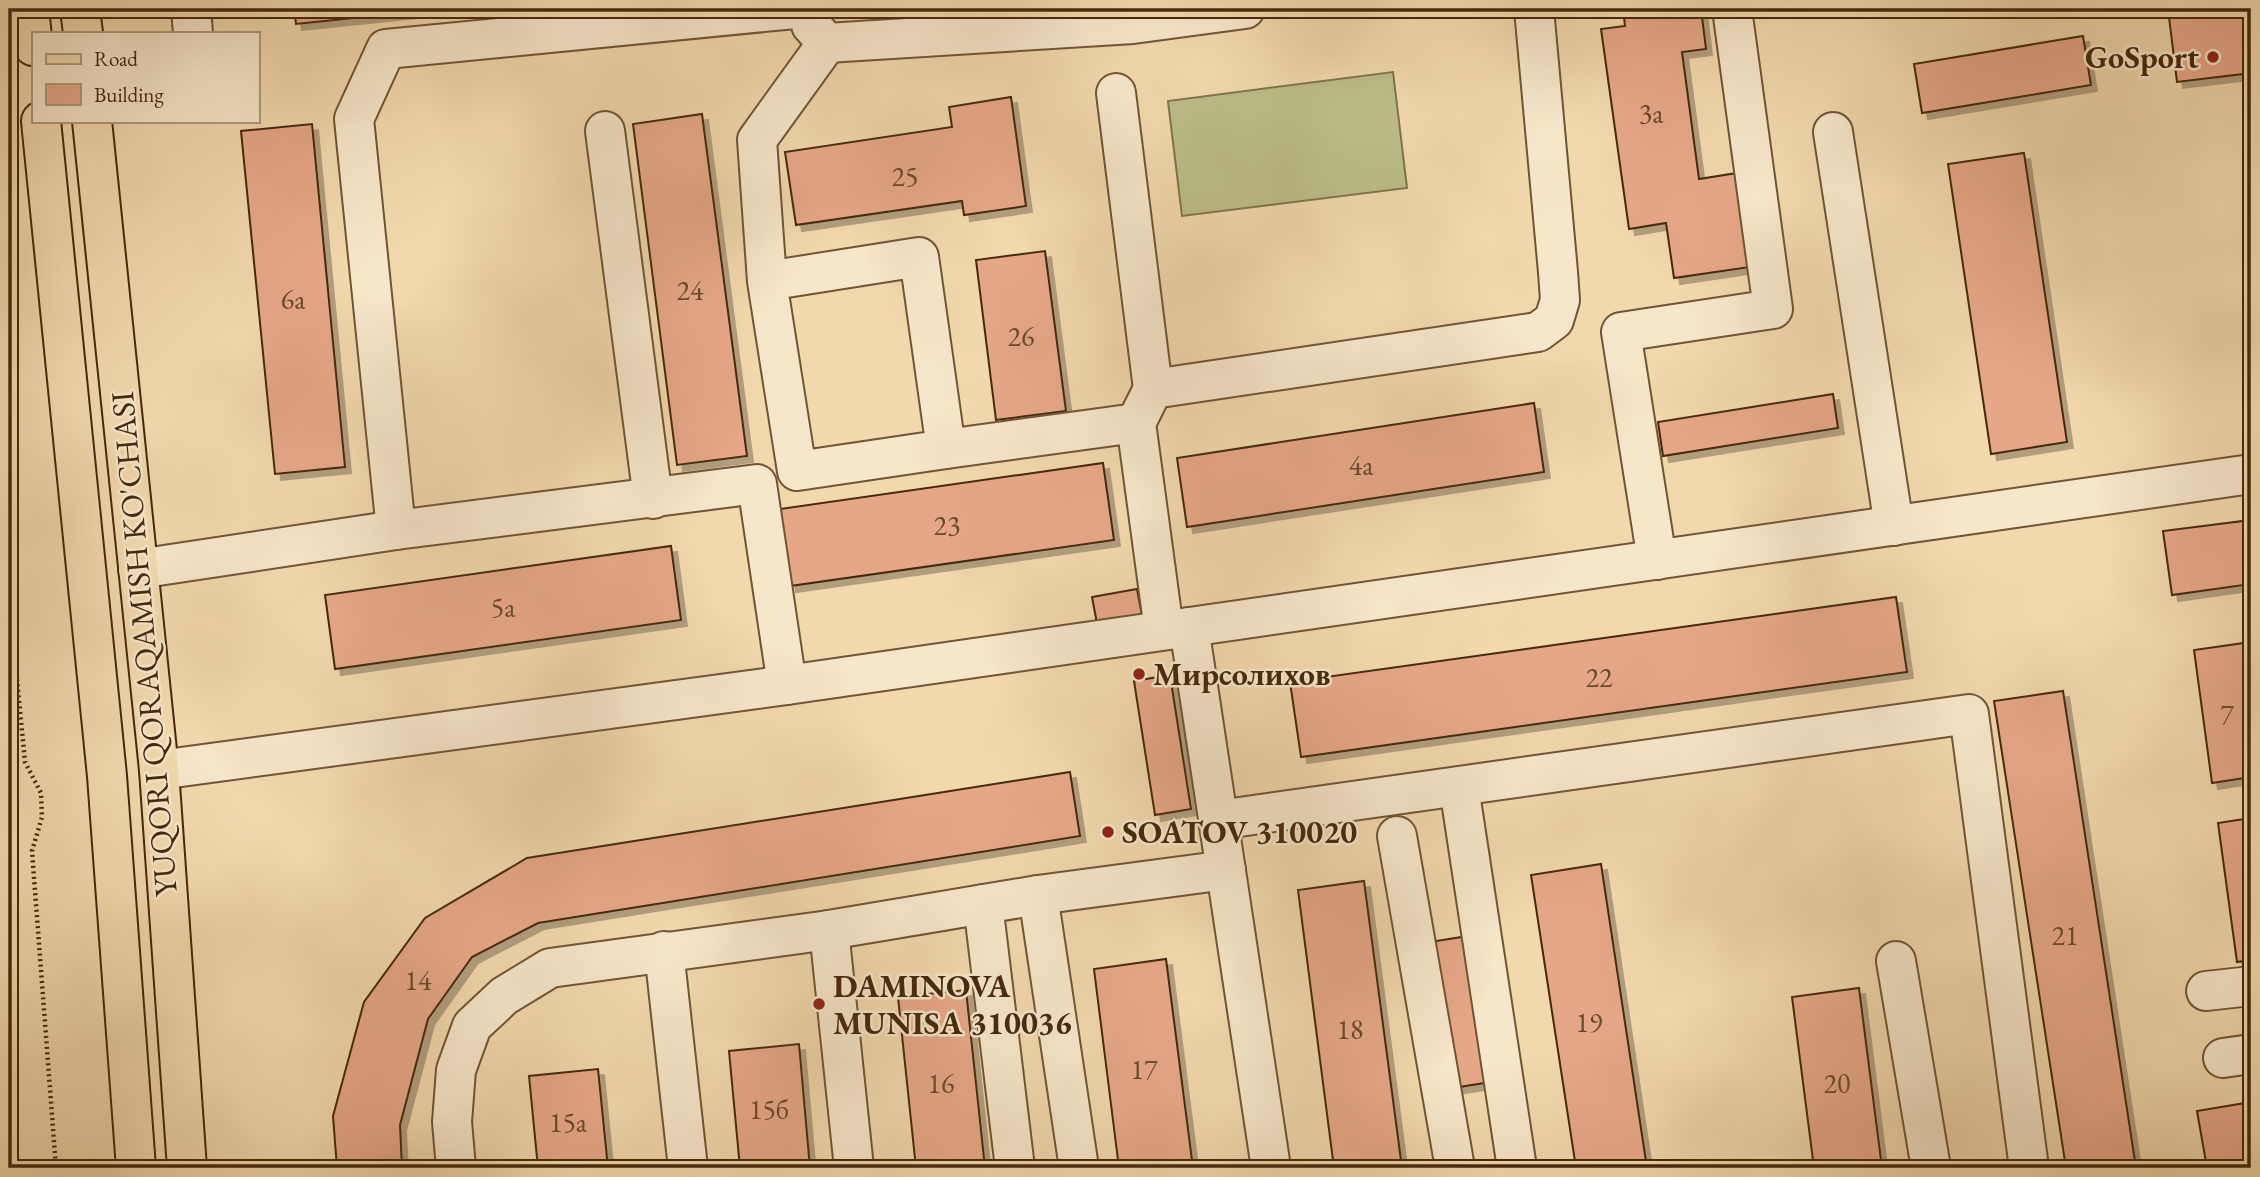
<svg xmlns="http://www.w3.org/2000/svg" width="2260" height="1177" font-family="'EB Garamond',serif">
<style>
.pitch{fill:#bbbe89;stroke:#80744b;stroke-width:2}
.building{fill:#e6a788;stroke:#45290d;stroke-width:2;filter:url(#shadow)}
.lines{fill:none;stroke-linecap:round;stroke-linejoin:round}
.minor-casing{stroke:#705535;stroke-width:42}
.major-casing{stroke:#45290d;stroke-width:42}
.path{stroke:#45290d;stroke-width:4.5;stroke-dasharray:2 3.5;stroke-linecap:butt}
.minor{stroke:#f6e6ca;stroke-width:38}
.major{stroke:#f1d8ad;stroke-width:38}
.poi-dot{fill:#8f2418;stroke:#f6e6ca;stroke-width:2.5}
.labels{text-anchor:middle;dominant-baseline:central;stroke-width:5;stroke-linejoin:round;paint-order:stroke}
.number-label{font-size:28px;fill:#6d482c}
.poi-label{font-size:32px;font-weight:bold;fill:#45290d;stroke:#f6e6ca;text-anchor:start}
.street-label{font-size:32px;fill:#45290d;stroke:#f6e6ca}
</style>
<defs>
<filter id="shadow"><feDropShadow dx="6" dy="6" stdDeviation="0" flood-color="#0004"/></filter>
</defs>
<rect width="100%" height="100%" fill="#f1d8ad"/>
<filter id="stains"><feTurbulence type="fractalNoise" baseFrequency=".00286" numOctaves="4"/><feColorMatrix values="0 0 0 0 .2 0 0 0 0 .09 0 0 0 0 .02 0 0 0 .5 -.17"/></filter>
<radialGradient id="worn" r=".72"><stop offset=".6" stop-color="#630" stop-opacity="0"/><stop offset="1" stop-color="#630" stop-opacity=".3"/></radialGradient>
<polygon class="pitch" points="1393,72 1407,188 1182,216 1168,101"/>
<g class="building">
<polygon points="294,9 441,9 296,24"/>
<polygon points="1623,9 1701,9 1706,49 1682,52 1699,179 1737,173 1750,267 1674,278 1666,223 1629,229 1601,29 1625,26"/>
<polygon points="2168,9 2251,9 2251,73 2177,82"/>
<polygon points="2083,36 2091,85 1922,113 1914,64"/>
<polygon points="1011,97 1026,206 964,215 962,201 796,225 785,152 952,127 949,107"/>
<polygon points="702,114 747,456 677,465 633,124"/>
<polygon points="312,124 345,467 275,474 241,131"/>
<polygon points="2024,153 2067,442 1991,454 1948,164"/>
<polygon points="1045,251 1066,411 996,420 976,260"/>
<polygon points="1833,394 1838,428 1663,456 1658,422"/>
<polygon points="1534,403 1544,472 1187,527 1177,458"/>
<polygon points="1103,463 1114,540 790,586 780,509"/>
<polygon points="2251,520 2251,584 2172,595 2163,531"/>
<polygon points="671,546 681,620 335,669 325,595"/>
<polygon points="1137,589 1143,621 1098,629 1092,597"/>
<polygon points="1896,597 1907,672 1301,757 1290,682"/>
<polygon points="2251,642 2251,777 2212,783 2194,650"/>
<polygon points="1170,675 1191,809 1155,815 1134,681"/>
<polygon points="2063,691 2136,1168 2066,1168 1994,701"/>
<polygon points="1070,772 1080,836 538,923 472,957 428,1019 400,1125 402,1168 337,1168 333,1116 364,1002 425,918 527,858"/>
<polygon points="2251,818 2251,960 2237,962 2218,823"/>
<polygon points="1601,864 1647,1168 1576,1168 1531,875"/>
<polygon points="1364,881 1402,1168 1334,1168 1298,890"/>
<polygon points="1468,936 1491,1082 1453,1088 1430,942"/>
<polygon points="1166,959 1193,1168 1119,1168 1094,969"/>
<polygon points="1859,988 1882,1168 1814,1168 1792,997"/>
<polygon points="966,990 985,1168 916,1168 898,997"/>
<polygon points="799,1044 810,1168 740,1168 729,1051"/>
<polygon points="598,1069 608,1168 538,1168 529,1076"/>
<polygon points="2251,1102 2251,1168 2207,1168 2197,1111"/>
</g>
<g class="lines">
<defs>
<g id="minor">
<polyline points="191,9 193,33"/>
<polyline points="811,25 827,43 1133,24 1245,9"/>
<polyline points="1116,93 1153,389"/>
<polyline points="605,131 653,499"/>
<polyline points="1833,132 1894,526"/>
<polyline points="767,281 919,257 946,449 797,471 767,281 757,140 827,43"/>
<polyline points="946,449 1136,423"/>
<polyline points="1657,560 1621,332 1773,309 1732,9"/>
<polyline points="138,569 396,530"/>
<polyline points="1189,627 1271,1168"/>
<polyline points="1164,630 1136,423 1153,389 1538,332 1554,320 1560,300 1558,272 1534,9"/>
<polyline points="787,685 757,484 396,530 354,119 386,49 795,9"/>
<polyline points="159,770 787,685 2251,474"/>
<polyline points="1459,787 1517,1168"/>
<polyline points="1218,820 1969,714 2029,1168"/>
<polyline points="1397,836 1455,1168"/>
<polyline points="1038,895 1079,1168"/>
<polyline points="983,904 1015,1168"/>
<polyline points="829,930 854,1168"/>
<polyline points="664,951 688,1168"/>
<polyline points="1896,961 1931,1168"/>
<polyline points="2206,991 2251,986"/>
<polyline points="2223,1058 2251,1054"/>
<polyline points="456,1168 452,1122 456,1070 472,1026 504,996 550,968 829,930 1038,895 1226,870"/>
</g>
<g id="major">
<polyline points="29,9 33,46"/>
<polyline points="80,9 83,33"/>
<polyline points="41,121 107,776 136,1168"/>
<polyline points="92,121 159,770 187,1168"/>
</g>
</defs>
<use href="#minor" class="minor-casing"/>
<use href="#major" class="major-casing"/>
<polyline class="path" points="9,597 25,762 41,793 42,817 32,851 56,1168"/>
<use href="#minor" class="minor"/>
<use href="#major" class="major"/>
</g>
<g class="poi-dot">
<circle cx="2213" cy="57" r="7"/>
<circle cx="1139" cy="674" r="7"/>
<circle cx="1108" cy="832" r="7"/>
<circle cx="819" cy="1004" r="7"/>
</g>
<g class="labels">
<g class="number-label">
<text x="1651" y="113">3а</text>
<text x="905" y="176">25</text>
<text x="690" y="290">24</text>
<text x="293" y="299">6a</text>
<text x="1021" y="336">26</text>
<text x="1361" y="465">4а</text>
<text x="947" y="525">23</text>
<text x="503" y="607">5а</text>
<text x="1599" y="677">22</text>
<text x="2227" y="714">7</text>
<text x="2065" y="935">21</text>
<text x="418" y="980">14</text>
<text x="1589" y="1022">19</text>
<text x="1350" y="1029">18</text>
<text x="1144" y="1069">17</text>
<text x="941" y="1083">16</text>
<text x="1837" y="1083">20</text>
<text x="769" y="1109">15б</text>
<text x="568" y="1122">15a</text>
</g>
<g class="poi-label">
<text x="2199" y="57" text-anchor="end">GoSport</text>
<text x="1153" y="674">Мирсолихов</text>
<text x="1122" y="832">SOATOV 310020</text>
<text x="833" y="986">DAMINOVA<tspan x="833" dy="37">MUNISA 310036</tspan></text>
</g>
<g class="street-label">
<text transform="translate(144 644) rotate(-95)">YUQORI QORAQAMISH KO'CHASI</text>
</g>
</g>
<rect width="2260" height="1177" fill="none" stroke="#f1d8ad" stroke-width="35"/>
<rect x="10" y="10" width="2239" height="1156" fill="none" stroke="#45290d" stroke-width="3.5"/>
<rect x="18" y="18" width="2225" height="1142" fill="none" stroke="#45290d" stroke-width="2"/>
<rect x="32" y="32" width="228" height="91" fill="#f6e6ca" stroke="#af9a7e" stroke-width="2"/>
<rect x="46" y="54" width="35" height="10" fill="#f1d8ad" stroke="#af9a7e" stroke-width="2"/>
<text x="94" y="66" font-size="21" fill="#45290d">Road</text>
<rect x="46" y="84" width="35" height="21" fill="#e6a788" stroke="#af9a7e" stroke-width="2"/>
<text x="94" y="102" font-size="21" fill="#45290d">Building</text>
<rect width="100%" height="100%" filter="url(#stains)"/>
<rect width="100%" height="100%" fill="url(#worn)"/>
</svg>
